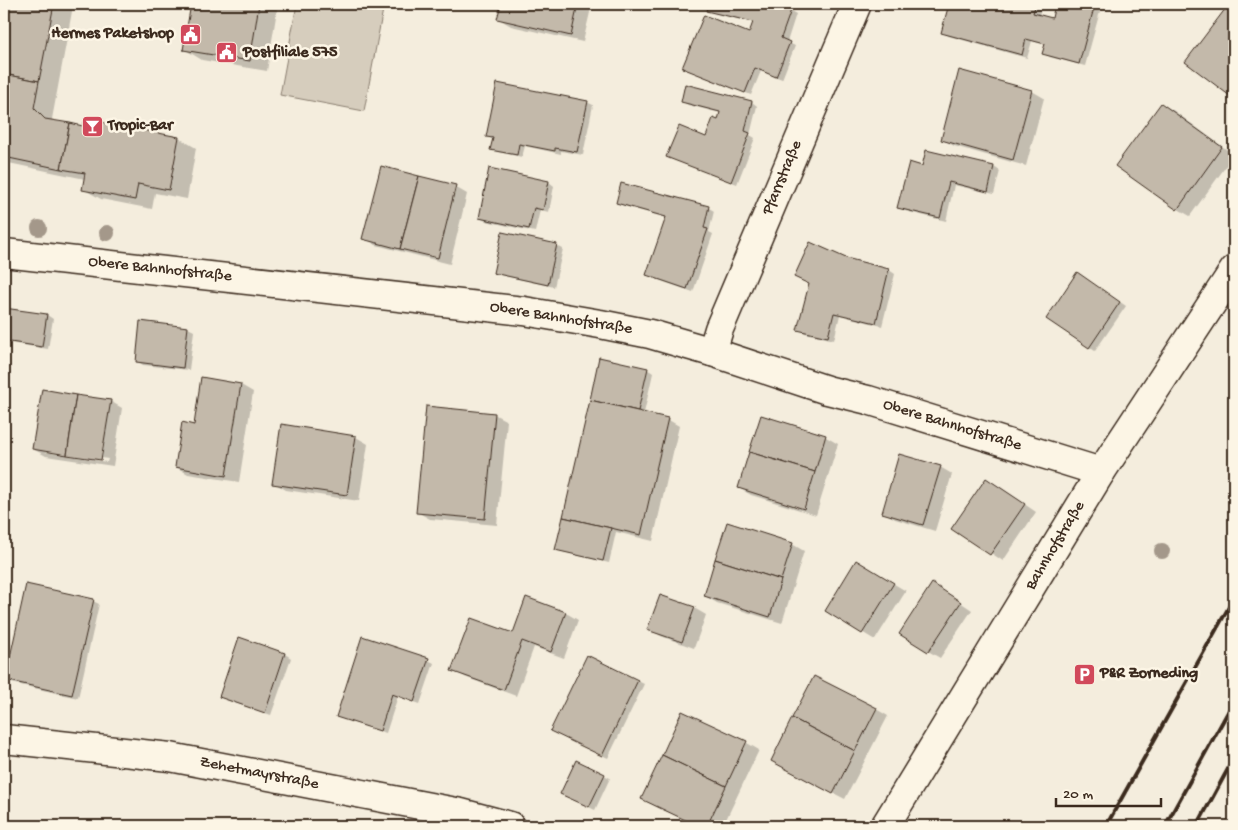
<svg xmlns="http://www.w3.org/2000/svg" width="1238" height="830" font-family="'Gochi Hand',sans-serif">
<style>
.green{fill:#d6cdbd;stroke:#887c6e}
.shadow{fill:#0003;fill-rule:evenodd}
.building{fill:#c3b9aa;stroke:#3b2a1e}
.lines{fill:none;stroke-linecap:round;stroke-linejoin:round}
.minor-casing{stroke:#3b2a1e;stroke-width:31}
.minor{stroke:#fcf5e5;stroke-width:28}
.rail{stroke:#3b2a1e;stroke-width:4}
.tree{fill:#a4988a}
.labels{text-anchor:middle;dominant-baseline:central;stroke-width:5;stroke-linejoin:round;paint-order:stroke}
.poi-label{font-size:16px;font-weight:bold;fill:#3b2a1e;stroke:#fcf5e5;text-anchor:start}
.street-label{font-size:16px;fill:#3b2a1e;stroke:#fcf5e5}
</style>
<rect width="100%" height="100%" fill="#f4eddd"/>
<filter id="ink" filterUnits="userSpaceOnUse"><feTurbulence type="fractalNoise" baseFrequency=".02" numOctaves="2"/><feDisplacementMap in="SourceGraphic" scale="10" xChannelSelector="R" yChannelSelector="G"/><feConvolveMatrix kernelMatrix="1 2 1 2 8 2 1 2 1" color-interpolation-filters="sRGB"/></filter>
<g filter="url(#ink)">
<polygon class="green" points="297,4 384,4 364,111 280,95"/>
<g class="shadow">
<polygon points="8,4 68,4 73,6 52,119 54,122 84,127 85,120 179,138 196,148 187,199 155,193 152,209 101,199 83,189 85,179 4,162 4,23"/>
<polygon points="192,4 278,4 267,71 202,60 184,49"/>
<polygon points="502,4 592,4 583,42 511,26 499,19"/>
<polygon points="710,4 762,4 791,11 796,14 787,42 795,46 782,79 761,71 751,95 690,71 684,68 750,34 754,23 714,13 708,10"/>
<polygon points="951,4 1042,4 1039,16 1053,20 1056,4 1102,4 1085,66 1050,57 1044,53 1046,45 1032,41 1027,58 949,36 943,33"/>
<polygon points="1231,4 1234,4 1234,97 1187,62"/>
<polygon points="1032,91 1044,98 1026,166 954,146 942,139"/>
<polygon points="682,101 752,102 757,106 750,135 755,138 737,184 674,159 706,138 719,122 721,113 688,105"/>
<polygon points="587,102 593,105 583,155 561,151 561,154 525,146 522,157 498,152 492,149 494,140 488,137"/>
<polygon points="1162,104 1174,111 1234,155 1190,216 1178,209 1117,166"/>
<polygon points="927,151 994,167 1000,171 994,194 954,185 946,221 905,211 899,207 923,167"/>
<polygon points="549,182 554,186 549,212 540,210 535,232 486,221 480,218"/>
<polygon points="455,187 467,194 450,264 376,245 364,238"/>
<polygon points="618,203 709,208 714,211 709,232 713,234 693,292 653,278 647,274 667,218 624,206"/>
<polygon points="503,234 557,246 563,249 554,287 501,275 495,272"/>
<polygon points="845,259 889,270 895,274 882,326 840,315 834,340 805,333 799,329"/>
<polygon points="1083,277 1126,306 1095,351 1089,347"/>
<polygon points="4,309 47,315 53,319 48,349 4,342"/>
<polygon points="188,328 194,331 189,370 143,365 137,361"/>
<polygon points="600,358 647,369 653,373 644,413 667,419 679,426 653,541 616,532 609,563 563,552 557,549"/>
<polygon points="241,385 253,392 239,482 188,474 176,467 195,426"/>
<path d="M110,401l12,7 -9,58 -67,-10 -13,-7zM45,450l63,9 -1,3 -62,-10z"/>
<polygon points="494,414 507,421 497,525 430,519 417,512"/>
<polygon points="761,417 826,437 838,444 816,515 751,495 739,488"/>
<polygon points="356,437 368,444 359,501 286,490 274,483"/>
<polygon points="940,467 952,474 935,531 895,519 883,512"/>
<polygon points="998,486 1036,512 1003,561 953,528"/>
<polygon points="4,524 10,527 4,571"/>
<polygon points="792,544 804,551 782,623 717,603 705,596"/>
<polygon points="857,562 906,591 875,640 827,611"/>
<polygon points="945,592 972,610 940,658 928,651"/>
<polygon points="93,601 99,604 78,698 12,683 6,680"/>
<polygon points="694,608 706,615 694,648 661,636 649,629"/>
<polygon points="566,613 578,620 564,658 534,647 516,696 465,677 453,670 514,634"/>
<polygon points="240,639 285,654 291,658 271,715 226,700 220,696"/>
<polygon points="587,656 644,684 608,758 558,734"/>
<polygon points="428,660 434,663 420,704 398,696 386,733 343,719 337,716"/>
<polygon points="876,709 888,716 845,799 784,768"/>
<polygon points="683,712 747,743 759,750 723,826 698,826 655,806 643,799"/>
<polygon points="604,775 610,778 595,810 568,797"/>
</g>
<g class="building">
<polygon points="6,4 54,4 39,81 4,74 4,16"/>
<polygon points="191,4 259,4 250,61 183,50"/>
<polygon points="501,4 578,4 571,36 497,19"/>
<polygon points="708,4 767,4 791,10 781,38 790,42 776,77 755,68 745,93 682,68 704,15 749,33 753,22 706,11"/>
<polygon points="949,4 1036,4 1033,13 1052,18 1055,4 1095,4 1079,64 1042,54 1045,44 1026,39 1022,55 941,33"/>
<polygon points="1229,4 1234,4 1234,99 1185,62"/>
<polygon points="959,70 1032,90 1013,160 941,140"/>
<polygon points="4,74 39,81 34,108 45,119 70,123 61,169 4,157"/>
<polygon points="497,83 588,101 577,152 555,148 555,151 519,144 517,155 490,150 493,138 486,137"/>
<polygon points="685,84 752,101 745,131 750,133 731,182 666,157 679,126 706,137 713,118 718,120 720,112 681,102"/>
<polygon points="1161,103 1222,147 1177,210 1115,166"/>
<polygon points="85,119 179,137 169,190 138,184 135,200 82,190 85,173 61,169 70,123 83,126"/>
<polygon points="926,150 994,166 988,192 949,182 940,218 897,208 909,162 922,166"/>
<polygon points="381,166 419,176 400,249 362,239"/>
<polygon points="489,168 549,181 543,210 534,208 529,229 479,218"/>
<polygon points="419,176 456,185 438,258 400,249"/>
<polygon points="621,183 709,206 704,228 708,229 687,289 646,275 666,217 616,203"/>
<polygon points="502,232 557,244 548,285 493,273"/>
<polygon points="810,242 846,258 889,269 876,323 834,313 828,337 797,330 809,284 794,277"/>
<polygon points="1077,272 1120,302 1089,348 1046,319"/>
<polygon points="4,308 47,314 42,347 4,341"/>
<polygon points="140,321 188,327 183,368 136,362"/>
<polygon points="599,357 648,368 638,411 590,400"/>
<polygon points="201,377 241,384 226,476 175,467 182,422 194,425"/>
<polygon points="42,389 76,395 67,455 32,449"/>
<polygon points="76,395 111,400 101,460 67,455"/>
<polygon points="590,400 668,418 641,535 563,517"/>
<polygon points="426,406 495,413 485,519 416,513"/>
<polygon points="761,415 826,435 815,472 749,452"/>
<polygon points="281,424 356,436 347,495 272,484"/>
<polygon points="749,452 815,472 804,509 738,488"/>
<polygon points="899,454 941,466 923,525 882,513"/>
<polygon points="986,478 1025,504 990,555 951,529"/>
<polygon points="563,517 611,528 603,561 555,550"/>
<polygon points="727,522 793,543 781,580 715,559"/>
<polygon points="715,559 781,580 770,617 704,596"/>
<polygon points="856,560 894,583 862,634 825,611"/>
<polygon points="932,583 961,602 928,652 899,634"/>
<polygon points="26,584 94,599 72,695 5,680"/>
<polygon points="660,595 695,607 682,642 647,630"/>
<polygon points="526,597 566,612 551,652 522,641 504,690 451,671 471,618 513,633"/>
<polygon points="362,636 429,658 414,702 392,694 380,731 336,717"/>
<polygon points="239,637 285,653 265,713 219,697"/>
<polygon points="587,655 638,680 602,756 550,731"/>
<polygon points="814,676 877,708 855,751 792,718"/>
<polygon points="682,711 747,741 726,786 662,755"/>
<polygon points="792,718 855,751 833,794 771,761"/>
<polygon points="662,755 726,786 707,826 698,826 641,799"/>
<polygon points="576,760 605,774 589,807 560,794"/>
</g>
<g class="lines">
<defs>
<g id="minor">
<polyline points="4,253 524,311 600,324 650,334 712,352 827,390 868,400 1101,472"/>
<polyline points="712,352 719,329 857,4"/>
<polyline points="4,739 170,757 461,813 510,826"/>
<polyline points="885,826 1101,472 1234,270"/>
</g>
</defs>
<use href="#minor" class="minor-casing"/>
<use href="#minor" class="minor"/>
<g class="rail">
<polyline points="1106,826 1234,598"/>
<polyline points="1165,826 1234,701"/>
<polyline points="1197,826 1234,758"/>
</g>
</g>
<g class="tree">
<circle cx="39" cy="228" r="8"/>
<circle cx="107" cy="233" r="8"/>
<circle cx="1162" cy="551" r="8"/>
</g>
</g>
<defs>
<symbol id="civic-square" viewBox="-11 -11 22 22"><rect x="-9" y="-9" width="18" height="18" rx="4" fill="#d1495b" stroke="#fcf5e5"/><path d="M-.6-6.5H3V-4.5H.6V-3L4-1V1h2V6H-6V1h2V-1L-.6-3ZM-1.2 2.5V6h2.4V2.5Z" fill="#fff"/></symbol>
<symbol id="bar-square" viewBox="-11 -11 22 22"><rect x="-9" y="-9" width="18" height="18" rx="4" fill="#d1495b" stroke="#fcf5e5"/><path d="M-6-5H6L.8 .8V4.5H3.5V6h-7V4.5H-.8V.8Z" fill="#fff"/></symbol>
<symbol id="parking-square" viewBox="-11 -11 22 22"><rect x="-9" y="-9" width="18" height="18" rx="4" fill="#d1495b" stroke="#fcf5e5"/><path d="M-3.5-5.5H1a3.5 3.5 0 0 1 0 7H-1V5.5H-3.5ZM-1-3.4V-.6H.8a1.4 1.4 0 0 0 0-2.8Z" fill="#fff"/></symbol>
</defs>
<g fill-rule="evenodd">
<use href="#civic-square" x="178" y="22" width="25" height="25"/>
<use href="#civic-square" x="214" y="40" width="25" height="25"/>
<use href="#bar-square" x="80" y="114" width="25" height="25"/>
<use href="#parking-square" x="1072" y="662" width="25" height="25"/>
</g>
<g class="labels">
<g class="poi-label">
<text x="174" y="34" text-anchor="end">Hermes Paketshop</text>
<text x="243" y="53">Postfiliale 575</text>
<text x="108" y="126">Tropic-Bar</text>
<text x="1100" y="674">P&amp;R Zorneding</text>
</g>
<g class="street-label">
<text transform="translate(783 178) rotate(-67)">Pfarrstraße</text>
<text transform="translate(160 270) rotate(6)">Obere Bahnhofstraße</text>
<text transform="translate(561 319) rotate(9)">Obere Bahnhofstraße</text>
<text transform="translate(952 426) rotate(17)">Obere Bahnhofstraße</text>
<text transform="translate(1056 546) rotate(-59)">Bahnhofstraße</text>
<text transform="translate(259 774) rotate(11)">Zehetmayrstraße</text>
</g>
</g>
<rect width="1238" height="830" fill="none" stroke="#fcf5e5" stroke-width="20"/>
<rect x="10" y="10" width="1218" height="810" fill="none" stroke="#3b2a1e" stroke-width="2" filter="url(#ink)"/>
<path d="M1056 798v8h105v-8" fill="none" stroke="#3b2a1e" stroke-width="2.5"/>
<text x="1063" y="798" font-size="15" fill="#3b2a1e" stroke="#fcf5e5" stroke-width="4" paint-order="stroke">20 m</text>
</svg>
